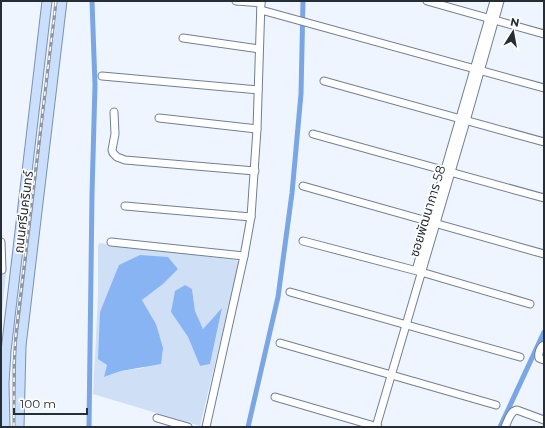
<svg xmlns="http://www.w3.org/2000/svg" width="545" height="428" font-family="Montserrat,'Noto Sans Thai',sans-serif">
<style>
.green{fill:#cfdff6;fill-rule:evenodd}
.forest{fill:#89b4f3}
.lines{fill:none;stroke-linecap:round;stroke-linejoin:round}
.canal{stroke:#7ba6e4;stroke-width:5}
.minor-casing{stroke:#717f93;stroke-width:9}
.major-casing{stroke:#7a92b4;stroke-width:11}
.minor{stroke:#fff;stroke-width:7}
.major{stroke:#cadffb;stroke-width:9}
.rail-casing{stroke:#90969f;stroke-width:3}
.rail{stroke:#fff;stroke-width:1.5;stroke-dasharray:4.5;stroke-linecap:butt}
.labels{text-anchor:middle;dominant-baseline:central;stroke-width:3.5;stroke-linejoin:round;paint-order:stroke}
.street-label{font-size:13px;fill:#272d35;stroke:#fff}
</style>
<rect width="100%" height="100%" fill="#eff5ff"/>
<g class="green">
<path d="M99,243l137,17 3,3 -39,163 -107,-32 5,-97v-50zM168,258l10,11 -15,15 -21,16 14,24 -12,44 -23,3 -16,6 2,-12 -7,-53 9,-18zM192,289l3,22 8,18 19,-20 -12,55 -10,2 -12,-29 -17,-25z"/>
<polygon points="1,273 6,273 1,324"/>
</g>
<g class="forest">
<polygon points="140,255 168,257 178,269 163,284 142,300 156,324 163,348 161,364 121,371 104,377 107,365 98,359 100,312 119,265"/>
<polygon points="185,285 192,289 195,311 203,329 222,308 210,364 200,366 188,337 171,312 175,291"/>
</g>
<g class="lines">
<g class="canal">
<polyline points="89,427 92,194 95,85 92,1"/>
<polyline points="248,427 278,297 292,193 301,94 303,1"/>
<polyline points="500,427 544,332"/>
</g>
<defs>
<g id="minor">
<polyline points="236,1 261,3"/>
<polyline points="427,1 544,34"/>
<polyline points="261,10 544,88"/>
<polyline points="183,38 259,49"/>
<polyline points="102,76 258,90"/>
<polyline points="324,81 544,142"/>
<polyline points="114,112 115,134 112,150 113,153 117,157 125,160 255,171"/>
<polyline points="159,118 257,129"/>
<polyline points="313,134 544,198"/>
<polyline points="303,186 544,254"/>
<polyline points="125,206 251,217"/>
<polyline points="303,241 421,272 530,304"/>
<polyline points="1,242 2,270"/>
<polyline points="111,242 244,256"/>
<polyline points="417,267 430,221 494,1"/>
<polyline points="290,292 520,357"/>
<polyline points="280,343 496,405"/>
<path d="M544,345c-4,2 -6,9 -5,13l5,2"/>
<polyline points="275,397 378,427"/>
<polyline points="157,418 188,427"/>
<polyline points="206,427 244,256 251,217 257,129 261,1"/>
<polyline points="376,427 466,121 500,1"/>
<path d="M505,427c3,-6 5,-16 12,-17l27,10"/>
</g>
<g id="major">
<polyline points="5,427 4,383 6,351 47,1"/>
<polyline points="19,427 21,346 62,1"/>
</g>
</defs>
<use href="#minor" class="minor-casing"/>
<use href="#major" class="major-casing"/>
<use href="#minor" class="minor"/>
<use href="#major" class="major"/>
<defs>
<polyline id="rail" points="14,427 14,364 16,333 56,1"/>
</defs>
<use href="#rail" class="rail-casing"/>
<use href="#rail" class="rail"/>
</g>
<g class="labels">
<g class="street-label">
<text transform="translate(427 211) rotate(-73)">ซอยพัฒนาการ 58</text>
<text transform="translate(23 212) rotate(-83)">ถนนศรีนครินทร์</text>
</g>
</g>
<rect width="545" height="428" fill="none" stroke="#272d35" stroke-width="4"/>
<g transform="translate(513 32) rotate(11)" stroke="#ffffff" stroke-width="3" paint-order="stroke">
<path d="M0-3L7 15L0 10L-7 15Z" fill="#272d35"/>
<text y="-6" font-size="11" font-weight="bold" text-anchor="middle" fill="#272d35">N</text>
</g>
<path d="M14 408v6h73v-6" fill="none" stroke="#272d35" stroke-width="2"/>
<text x="20" y="408" font-size="12" fill="#272d35" stroke="#ffffff" stroke-width="3" paint-order="stroke">100 m</text>
</svg>
